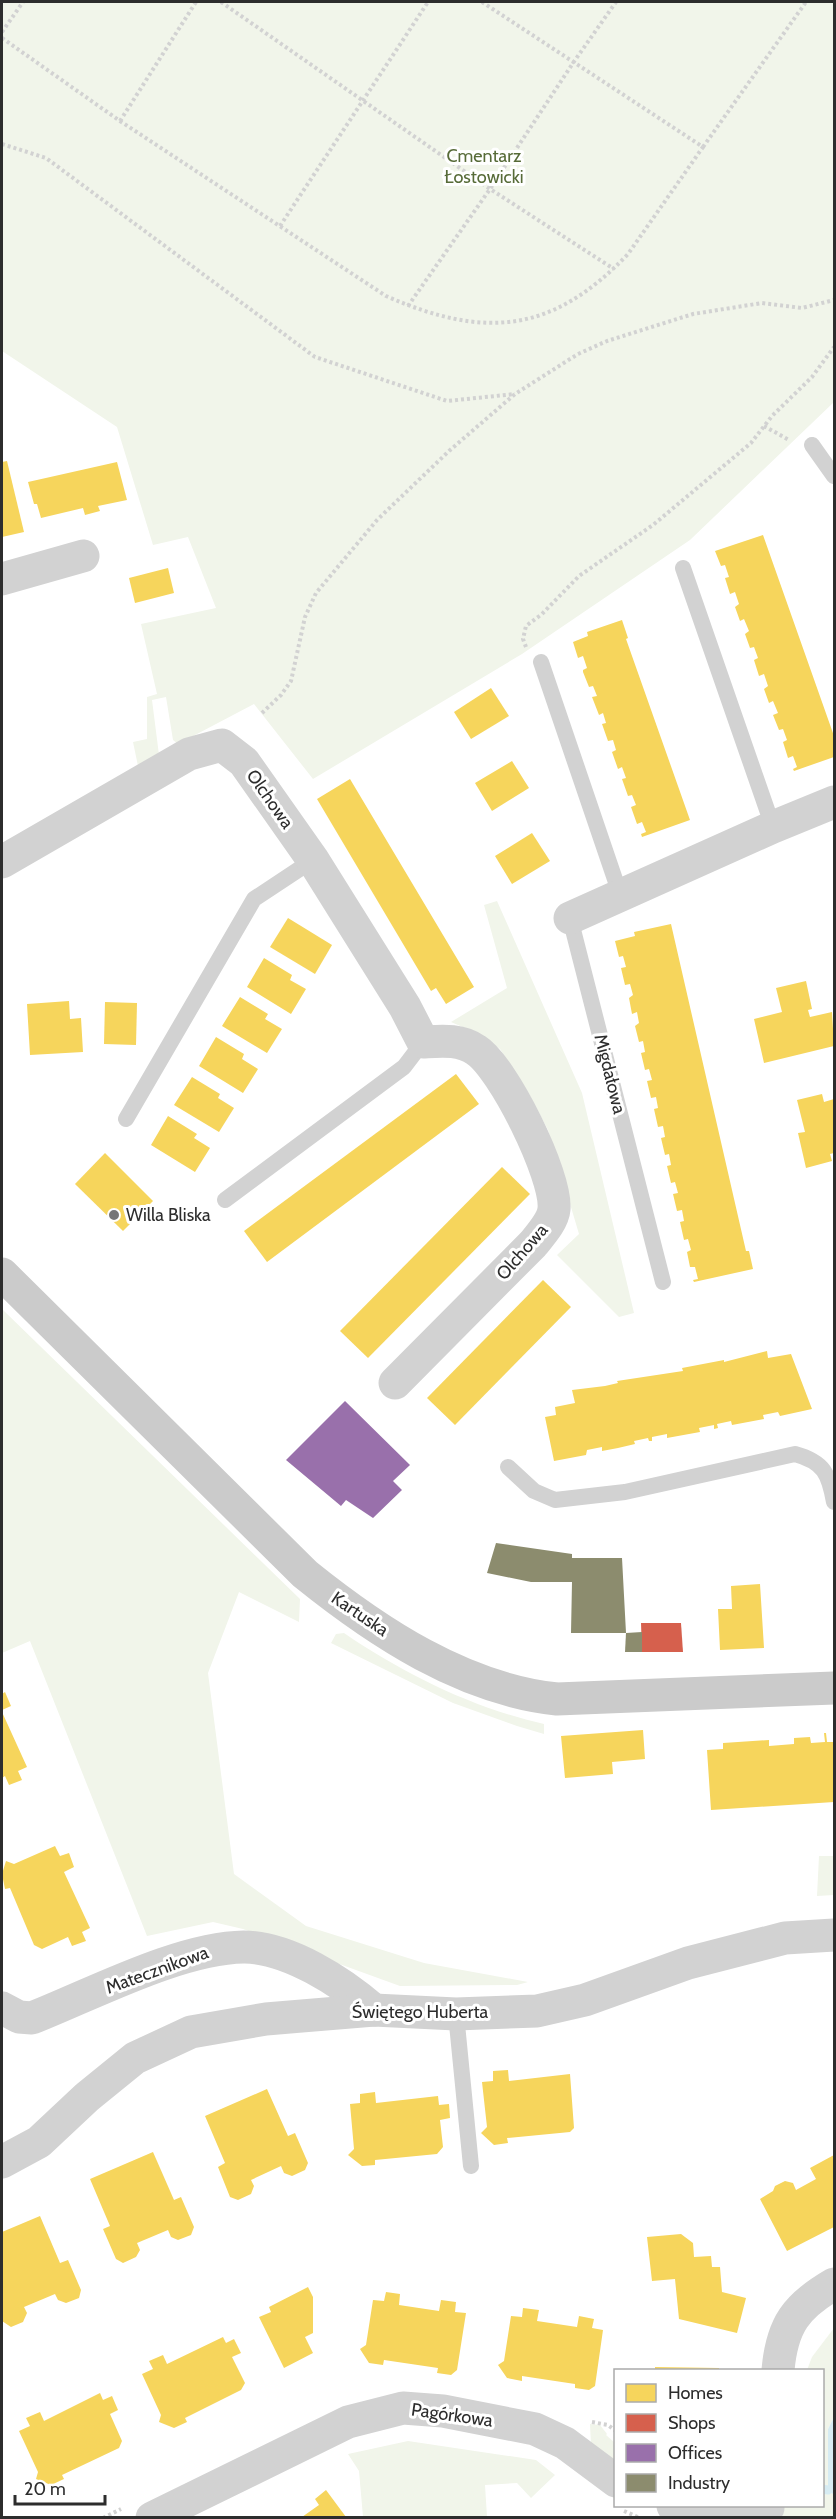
<svg xmlns="http://www.w3.org/2000/svg" width="836" height="2519" font-family="Cabin,sans-serif">
<style>
.green{fill:#f1f5ea}
.water{fill:#d6ebf2}
.homes{fill:#f6d55c}
.shops{fill:#d6604d}
.offices{fill:#9970ab}
.industry{fill:#8c8c6e}
.lines{fill:none;stroke-linecap:round;stroke-linejoin:round}
.stream{stroke:#d6ebf2;stroke-width:9}
.path{stroke:#d2d2d2;stroke-width:4;stroke-dasharray:3 3;stroke-linecap:butt}
.lane{stroke:#d2d2d2;stroke-width:16}
.street{stroke:#d2d2d2;stroke-width:33}
.secondary{stroke:#cbcbcb;stroke-width:33}
.poi-dot{fill:#767676;stroke:#fff;stroke-width:2}
.labels{text-anchor:middle;dominant-baseline:central;stroke-width:6;stroke-linejoin:round;paint-order:stroke}
.park-label{font-size:18px;fill:#576b38;stroke:#fff}
.street-label{font-size:18px;fill:#2d2d2d;stroke:#fff}
.poi-label{font-size:18px;fill:#2d2d2d;stroke:#fff;text-anchor:start}
</style>
<rect width="100%" height="100%" fill="#fff"/>
<g class="green">
<polygon points="2,2 834,2 834,402 690,540 522,654 313,779 254,704 178,744 173,740 166,697 152,700 159,755 138,766 133,742 147,739 147,697 157,694 141,624 216,608 188,537 153,545 117,427 2,351"/>
<polygon points="497,901 582,1093 634,1313 619,1317 557,1255 579,1234 548,1130 528,1092 500,1049 481,1035 451,1022 507,988 484,905"/>
<polygon points="2,1309 300,1599 299,1622 239,1592 208,1673 234,1874 306,1926 424,1963 528,1982 517,1985 400,1986 243,1929 213,1922 147,1936 30,1641 2,1653"/>
<path d="M344,1633c60,41 129,75 200,91v10l-27,-8 -64,-23 -122,-60 5,-9z"/>
<polygon points="819,1856 834,1856 834,1895 817,1896"/>
<polygon points="834,2328 834,2417 828,2429 828,2490 834,2495 834,2517 783,2517 782,2506 822,2506 822,2370 807,2370 812,2357"/>
<polygon points="590,2424 600,2425 607,2434 606,2435 615,2443 615,2468 591,2445"/>
<polygon points="408,2441 536,2460 555,2475 531,2498 517,2483 485,2485 487,2517 363,2517 359,2471 348,2454"/>
</g>
<polygon class="water" points="834,2417 834,2495 828,2490 828,2429"/>
<g class="homes">
<polygon points="7,461 24,532 2,537 2,462"/>
<polygon points="117,462 127,500 98,506 100,511 85,515 83,508 41,518 37,504 34,504 28,482"/>
<polygon points="763,535 834,736 834,757 794,771 793,769 797,767 793,756 788,758 783,742 787,740 783,729 779,730 773,715 778,713 773,701 769,703 764,689 768,686 764,674 759,676 754,660 758,658 754,647 750,648 745,634 749,631 744,619 740,621 735,607 739,604 735,592 730,594 725,578 729,577 725,565 721,566 715,551"/>
<polygon points="168,568 174,593 135,603 129,578"/>
<polygon points="622,620 628,638 626,639 690,820 642,837 641,834 646,832 642,822 637,824 631,807 636,805 632,795 628,796 622,779 626,778 622,767 618,769 612,752 616,750 613,740 608,741 602,724 606,723 603,713 599,715 592,697 597,696 593,686 589,687 583,672 583,670 587,668 583,656 578,658 573,642 588,636 587,632"/>
<polygon points="491,688 509,716 471,739 454,712"/>
<polygon points="512,761 529,788 492,811 475,783"/>
<polygon points="350,779 474,987 446,1004 436,988 431,991 317,799"/>
<polygon points="532,833 550,861 512,884 495,856"/>
<polygon points="288,918 332,945 315,974 270,947"/>
<polygon points="671,924 746,1251 749,1251 753,1269 694,1282 693,1280 698,1279 695,1267 690,1267 687,1252 691,1250 688,1239 684,1240 680,1222 684,1221 682,1210 677,1211 673,1194 678,1193 675,1182 671,1183 667,1166 671,1165 669,1154 665,1155 661,1138 665,1137 663,1126 658,1127 654,1109 658,1108 656,1097 651,1098 647,1081 652,1080 649,1069 645,1070 641,1053 645,1052 643,1041 639,1042 635,1026 639,1023 637,1012 632,1014 629,998 633,995 630,984 625,985 621,968 626,967 623,956 619,957 615,941 635,936 634,932"/>
<polygon points="264,958 292,975 290,980 306,989 291,1014 247,987"/>
<polygon points="806,981 812,1009 808,1010 810,1017 832,1012 834,1046 764,1063 754,1019 782,1012 776,988"/>
<polygon points="240,997 268,1014 265,1019 282,1029 267,1053 222,1026"/>
<polygon points="69,1001 70,1019 81,1018 83,1052 30,1055 27,1004"/>
<polygon points="105,1002 137,1003 136,1045 104,1044"/>
<polygon points="216,1037 244,1054 242,1059 258,1069 243,1093 199,1066"/>
<polygon points="456,1074 479,1104 267,1262 244,1231"/>
<polygon points="192,1077 220,1094 218,1098 234,1108 219,1132 174,1105"/>
<polygon points="822,1094 824,1102 834,1099 834,1153 830,1154 832,1161 806,1168 798,1133 805,1132 797,1100"/>
<polygon points="168,1116 197,1134 194,1138 210,1148 195,1172 151,1145"/>
<polygon points="105,1153 153,1201 123,1231 75,1184"/>
<polygon points="502,1167 530,1194 368,1358 340,1331"/>
<polygon points="543,1280 571,1307 455,1425 427,1398"/>
<polygon points="767,1351 768,1358 791,1354 812,1409 780,1416 778,1412 763,1415 764,1419 732,1425 731,1421 717,1424 718,1428 714,1429 714,1425 699,1428 700,1432 667,1438 667,1434 652,1437 652,1441 649,1441 648,1438 634,1441 635,1444 618,1448 602,1451 602,1447 587,1450 586,1455 554,1461 545,1417 556,1415 555,1407 575,1403 572,1390 605,1386 618,1383 617,1381 683,1371 682,1368 724,1360 724,1362"/>
<polygon points="760,1584 764,1648 720,1650 718,1609 732,1609 731,1586"/>
<polygon points="5,1692 11,1706 2,1710 2,1694"/>
<polygon points="2,1712 27,1767 18,1771 22,1780 9,1785 5,1776 2,1778"/>
<polygon points="643,1730 645,1759 612,1762 613,1774 565,1778 561,1736"/>
<polygon points="824,1733 826,1733 827,1742 834,1742 834,1802 711,1810 707,1750 723,1749 723,1743 769,1740 769,1746 794,1744 794,1738 810,1737 811,1743 825,1742"/>
<polygon points="55,1846 60,1856 69,1853 74,1867 64,1872 90,1928 82,1932 86,1941 72,1946 68,1937 42,1949 34,1945 10,1888 5,1889 2,1874 6,1861 14,1864"/>
<polygon points="508,2070 509,2081 570,2074 574,2128 570,2132 507,2138 508,2143 494,2145 481,2133 487,2127 482,2082 493,2081 493,2071"/>
<polygon points="267,2089 288,2136 295,2133 308,2163 305,2170 292,2176 284,2173 281,2166 251,2180 254,2186 251,2194 238,2200 230,2197 218,2167 225,2163 205,2116"/>
<polygon points="375,2092 376,2103 438,2096 439,2105 449,2104 450,2118 440,2120 443,2147 437,2154 375,2160 375,2165 362,2166 348,2155 354,2149 350,2104 360,2103 360,2094"/>
<polygon points="153,2152 174,2200 181,2197 194,2227 191,2235 178,2240 171,2237 168,2230 137,2243 140,2250 136,2257 123,2263 116,2259 103,2229 110,2226 90,2179"/>
<polygon points="834,2155 834,2227 787,2251 760,2199 773,2191 775,2186 785,2181 793,2183 796,2190 816,2179 810,2168"/>
<polygon points="40,2216 60,2263 68,2260 81,2290 79,2298 66,2303 58,2300 55,2294 24,2307 27,2313 23,2322 11,2327 2,2321 2,2232"/>
<polygon points="681,2234 693,2243 694,2257 711,2256 712,2267 720,2267 722,2292 746,2298 737,2333 679,2319 675,2279 652,2281 647,2237"/>
<polygon points="308,2287 313,2297 313,2333 305,2337 313,2353 284,2368 259,2317 271,2312 269,2307"/>
<polygon points="386,2292 400,2294 399,2305 439,2311 441,2300 456,2302 455,2312 466,2313 457,2370 451,2375 437,2373 438,2368 384,2360 383,2365 369,2363 360,2349 366,2345 373,2300 384,2301"/>
<polygon points="523,2308 539,2310 537,2321 577,2327 579,2316 594,2319 592,2328 603,2330 595,2386 589,2390 575,2388 575,2384 522,2376 522,2381 507,2378 498,2365 504,2361 511,2316 522,2317"/>
<polygon points="223,2337 226,2343 234,2339 241,2353 232,2357 245,2383 241,2390 185,2418 187,2422 174,2428 159,2422 161,2415 142,2374 153,2369 149,2361 163,2355 167,2364"/>
<polygon points="655,2367 719,2368 719,2370 655,2370"/>
<polygon points="100,2393 103,2400 112,2396 118,2410 110,2414 122,2441 119,2448 62,2475 64,2479 51,2485 36,2479 38,2472 19,2431 30,2426 26,2418 40,2412 44,2421"/>
<polygon points="326,2490 346,2517 302,2517 319,2505 315,2499"/>
</g>
<polygon class="shops" points="641,1623 681,1623 683,1652 642,1652"/>
<polygon class="offices" points="345,1401 410,1465 393,1481 402,1490 373,1518 346,1500 341,1506 286,1460"/>
<g class="industry">
<polygon points="496,1543 572,1554 572,1558 622,1558 626,1633 571,1633 572,1582 531,1582 487,1573"/>
<polygon points="642,1632 642,1652 625,1652 626,1633"/>
</g>
<g class="lines">
<polyline class="stream" points="822,2489 828,2490"/>
<g class="path">
<polyline points="221,2 490,189 614,269"/>
<polyline points="2,32 23,2"/>
<path d="M2,38l118,83 266,175c98,43 166,38 242,-42l75,-107 -221,-145"/>
<polyline points="120,121 196,2"/>
<polyline points="2,144 46,158 315,357 447,401 515,394"/>
<polyline points="703,147 806,2"/>
<polyline points="280,226 428,2"/>
<polyline points="408,306 490,189 573,63 616,2"/>
<polyline points="764,426 789,440"/>
<polyline points="526,647 523,639 526,626 542,614 579,576 653,525 751,443 772,416 812,377 834,347"/>
<polyline points="262,713 281,695 291,681 305,617 316,593 377,520 449,451 515,394 578,354 607,341 693,314 762,303 802,308 834,300"/>
<polyline points="592,2422 608,2425 616,2431"/>
<polyline points="624,2511 640,2518"/>
<polyline points="103,2518 121,2509"/>
</g>
<g class="lane">
<polyline points="812,445 834,476"/>
<polyline points="683,568 773,827"/>
<polyline points="541,662 621,897"/>
<polyline points="570,918 663,1282"/>
<polyline points="126,1119 254,899 313,860"/>
<polyline points="225,1200 404,1067 423,1042"/>
<path d="M508,1467l26,24 21,9 70,-8 170,-38c29,8 34,20 39,48"/>
<polyline points="456,2014 471,2166"/>
</g>
<g class="street">
<polyline points="2,579 83,556"/>
<path d="M2,862l187,-108 33,-9 22,17 69,98 92,147 18,35c19,-1 37,-3 53,8 27,17 81,126 78,159 -1,12 -13,25 -21,35l-138,139"/>
<polyline points="570,918 773,827 834,802"/>
<path d="M2,2008l17,9 13,1c61,-24 147,-70 212,-71 44,0 98,35 130,63"/>
<polyline points="2,2162 39,2142 87,2097 135,2058 191,2032 266,2019 374,2010 456,2014 537,2011 585,2000 688,1963 785,1938 834,1935"/>
<path d="M778,2370c4,-45 18,-64 56,-86"/>
<polyline points="673,2506 689,2508 768,2508"/>
<polyline points="152,2518 348,2422 403,2408 443,2411 535,2429 565,2443 616,2481"/>
</g>
<path class="secondary" d="M2,1274l303,300c72,58 158,115 252,125l277,-11"/>
</g>
<circle class="poi-dot" cx="114" cy="1215" r="6"/>
<g class="labels">
<g class="park-label">
<text x="484" y="156">Cmentarz<tspan x="484" dy="21">Łostowicki</tspan></text>
</g>
<g class="street-label">
<text transform="translate(270 799) rotate(55)">Olchowa</text>
<text transform="translate(610 1074) rotate(76)">Migdałowa</text>
<text transform="translate(522 1252) rotate(-49)">Olchowa</text>
<text transform="translate(360 1614) rotate(34)">Kartuska</text>
<text transform="translate(157 1970) rotate(-20)">Matecznikowa</text>
<text x="420" y="2012">Świętego Huberta</text>
<text transform="translate(452 2415) rotate(8)">Pagórkowa</text>
</g>
<g class="poi-label">
<text x="126" y="1215">Willa Bliska</text>
</g>
</g>
<rect width="836" height="2519" fill="none" stroke="#2d2d2d" stroke-width="6"/>
<rect x="614" y="2369" width="210" height="138" fill="#ffffff" stroke="#ababab" stroke-width="1.5"/>
<rect x="626" y="2384" width="30" height="18" fill="#f6d55c" stroke="#ababab" stroke-width="1.5"/>
<text x="668" y="2399" font-size="18" fill="#2d2d2d">Homes</text>
<rect x="626" y="2414" width="30" height="18" fill="#d6604d" stroke="#ababab" stroke-width="1.5"/>
<text x="668" y="2429" font-size="18" fill="#2d2d2d">Shops</text>
<rect x="626" y="2444" width="30" height="18" fill="#9970ab" stroke="#ababab" stroke-width="1.5"/>
<text x="668" y="2459" font-size="18" fill="#2d2d2d">Offices</text>
<rect x="626" y="2474" width="30" height="18" fill="#8c8c6e" stroke="#ababab" stroke-width="1.5"/>
<text x="668" y="2489" font-size="18" fill="#2d2d2d">Industry</text>
<path d="M15 2495v9h90v-9" fill="none" stroke="#2d2d2d" stroke-width="3"/>
<text x="24" y="2495" font-size="18" fill="#2d2d2d" stroke="#ffffff" stroke-width="4.5" paint-order="stroke">20 m</text>
</svg>
